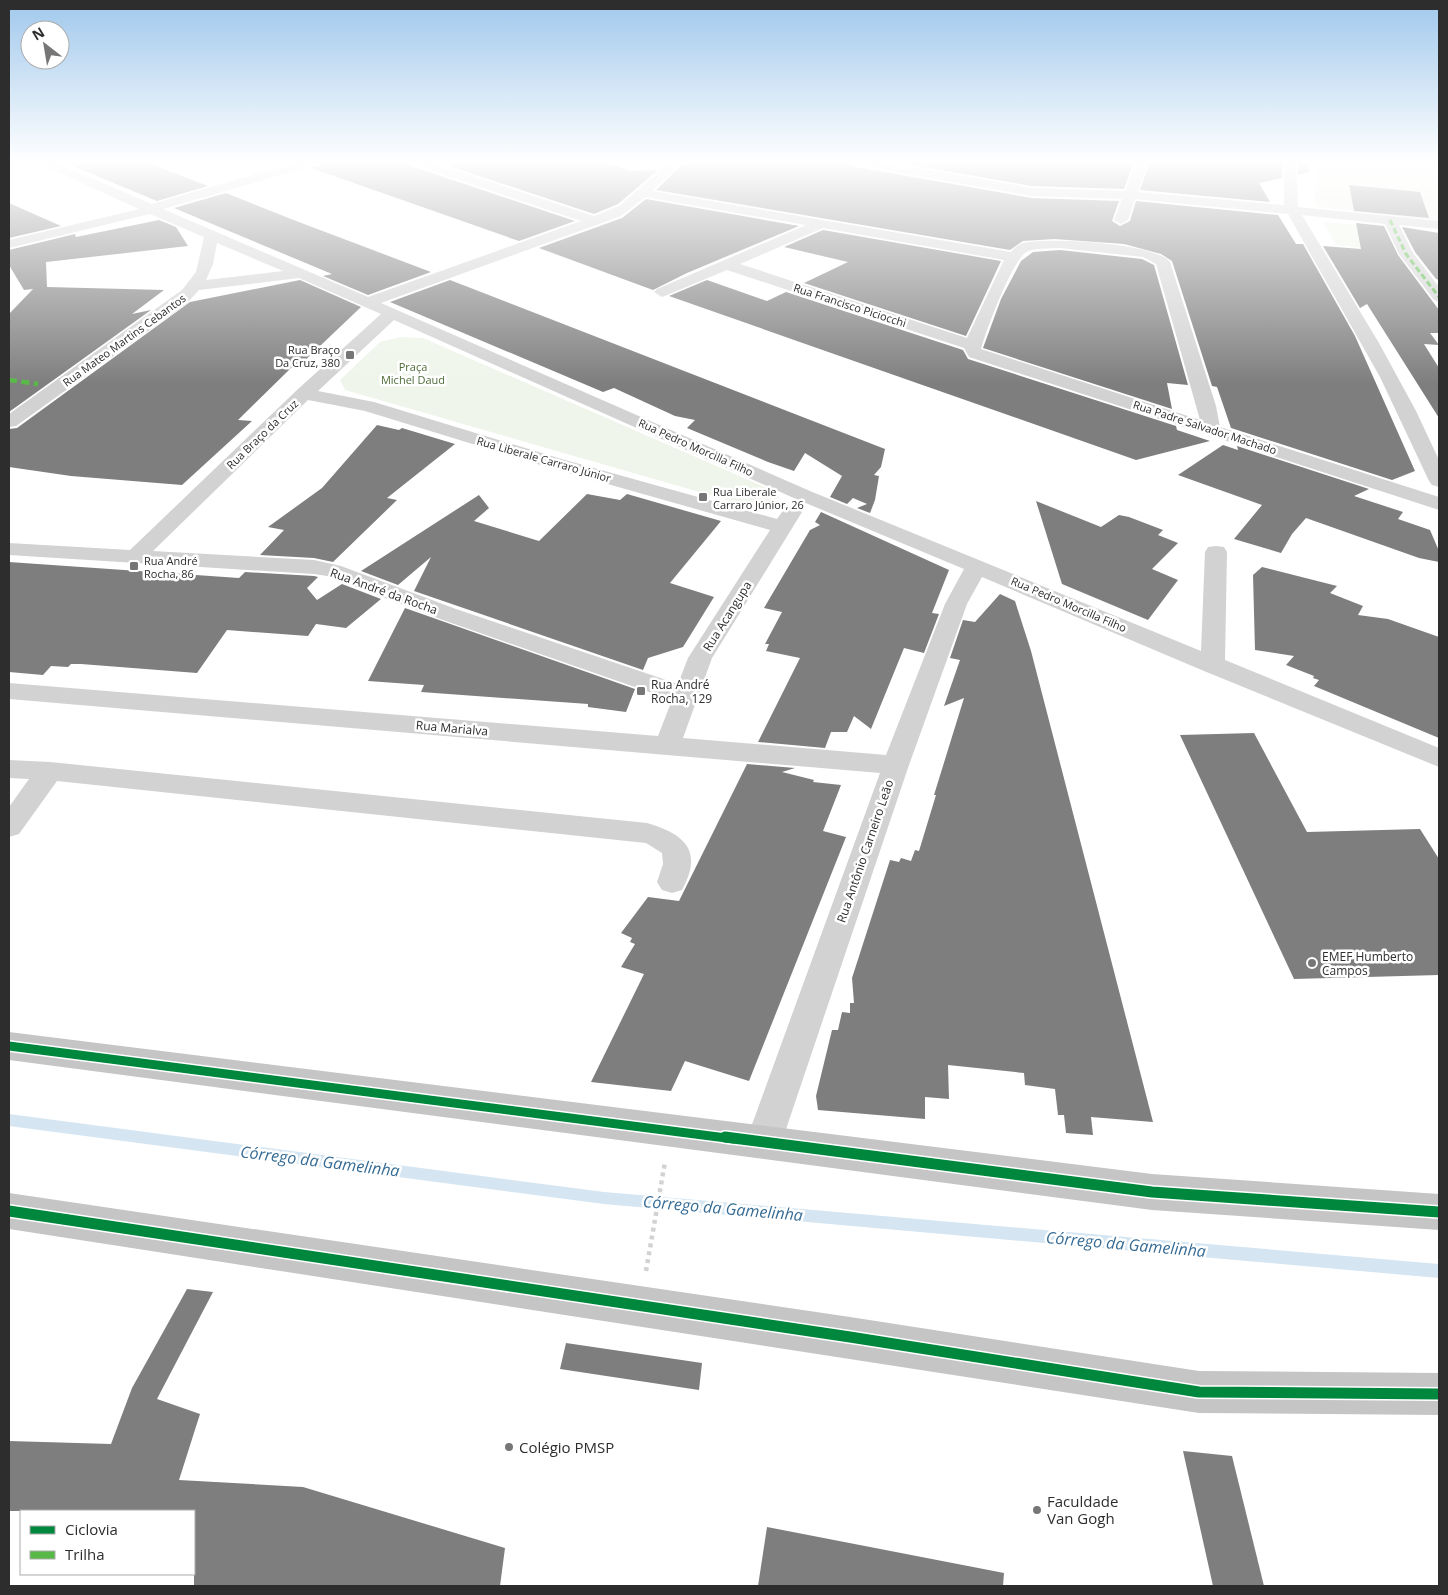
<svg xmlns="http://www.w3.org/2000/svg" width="1448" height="1595" font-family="'Open Sans',sans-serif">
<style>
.green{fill:#eff5ea}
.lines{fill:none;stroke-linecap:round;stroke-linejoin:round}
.stream{fill:#d5e6f2;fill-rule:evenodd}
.building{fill:#7e7e7e}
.path{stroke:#d2d2d2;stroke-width:4.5;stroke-dasharray:4 4;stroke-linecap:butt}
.minor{fill:#d2d2d2;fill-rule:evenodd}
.major{fill:#c5c5c5;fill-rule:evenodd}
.quiet-far1{stroke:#58b947;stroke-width:3;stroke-dasharray:6 3;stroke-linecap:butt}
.quiet{stroke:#58b947;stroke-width:4.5;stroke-dasharray:8 4.5;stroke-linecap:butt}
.cycleway-far1-casing{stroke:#fff;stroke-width:12}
.cycleway-casing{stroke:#fff;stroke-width:14}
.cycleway-far1{stroke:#00873e;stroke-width:9}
.cycleway{stroke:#00873e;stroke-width:11}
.poi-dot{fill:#767676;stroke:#fff;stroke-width:2}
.labels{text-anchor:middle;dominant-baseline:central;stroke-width:5;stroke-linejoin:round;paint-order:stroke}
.far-street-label{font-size:11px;fill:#2d2d2d;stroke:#fff}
.far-poi-label{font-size:11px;fill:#2d2d2d;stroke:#fff;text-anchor:start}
.far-park-label{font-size:11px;fill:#4d6b37;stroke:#fff}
.street-label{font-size:12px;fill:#2d2d2d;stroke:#fff}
.poi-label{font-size:12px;fill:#2d2d2d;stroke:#fff;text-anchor:start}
.near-poi-label{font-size:15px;fill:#2d2d2d;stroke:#fff;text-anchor:start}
.near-water-label{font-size:16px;font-style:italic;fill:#356b94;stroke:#fff}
</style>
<rect width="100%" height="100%" fill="#fff"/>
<g class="green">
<polygon points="1315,161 1439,161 1439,221 1318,207 1315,204"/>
<polygon points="1326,222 1375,227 1390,250 1336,245 1323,223"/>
<polygon points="401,337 423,338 774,491 780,498 748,506 345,390 340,380 380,342"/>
</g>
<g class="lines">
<polygon class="stream" points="9,1114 604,1192 1439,1264 1439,1278 604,1204 9,1126"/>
</g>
<g class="building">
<polygon points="143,161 208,186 157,201 63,162"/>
<polygon points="323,161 408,161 411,166 575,221 519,241 311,168 320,166"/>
<polygon points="434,161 600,161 631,171 658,170 618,204 594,214"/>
<polygon points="686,161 848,161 856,167 1032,198 1119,201 1112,221 1120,226 1130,221 1136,201 1278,215 1296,244 1303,244 1355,336 1415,471 1392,480 1231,428 1217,387 1212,386 1172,261 1161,254 1124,244 1054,239 1023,241 1010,250 656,190"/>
<polygon points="888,161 1134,161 1124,189 1032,186"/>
<polygon points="1150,161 1282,161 1282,178 1259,183 1270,202 1140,190"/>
<polygon points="1298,161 1308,161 1309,172 1298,175"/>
<polygon points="1349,185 1420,192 1429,218 1354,211"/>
<polygon points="226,193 291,219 431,272 368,295 323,276 332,274 174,208"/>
<polygon points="646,199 799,226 687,273 653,290 539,248 622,218"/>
<polygon points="9,203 61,226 9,238"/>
<polygon points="159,220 176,227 188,246 46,262 47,287 164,290 132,314 151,310 9,412 9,314 33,289 24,290 9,265 9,250 75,234 76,237"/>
<polygon points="1356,223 1384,226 1398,255 1439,310 1439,333 1430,333 1439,345 1424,344 1439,368 1439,418 1367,304 1360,308 1323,246 1361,249"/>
<polygon points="1402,227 1439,233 1439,280 1436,279 1415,252"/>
<polygon points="823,230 1001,261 966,336 804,283 848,262 784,247"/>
<polygon points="1060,250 1142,259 1154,265 1188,385 1167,383 1172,409 983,348 1001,299 1021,261 1033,252"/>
<polygon points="300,280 361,307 299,366 291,368 238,420 252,421 182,485 71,476 9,467 9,429 17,428 190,302"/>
<polygon points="450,280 885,449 881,467 874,475 879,476 875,500 870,513 857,508 867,504 853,498 847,504 830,497 842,476 805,453 794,471 768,462 687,428 695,420 675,416 614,388 603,392 390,302"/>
<polygon points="707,280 767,301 786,292 963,350 968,359 1176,426 1177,430 1210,441 1136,460 669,296"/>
<polygon points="377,425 399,430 402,428 455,444 387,498 397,500 333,562 314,558 260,555 284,530 268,527 322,488"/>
<polygon points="1223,445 1238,450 1237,446 1369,489 1354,496 1403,512 1398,519 1430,530 1439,551 1439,562 1419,558 1306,518 1292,534 1281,553 1234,539 1262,505 1178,475"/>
<polygon points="587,494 620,500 627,494 721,521 670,583 714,597 683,647 648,658 643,670 414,591 431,557 398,585 361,571 479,495 489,508 474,521 539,541"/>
<polygon points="1036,501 1101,527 1119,515 1129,517 1163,530 1158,535 1178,543 1152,569 1178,580 1148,620 1062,584"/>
<polygon points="821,512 949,570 932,613 939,614 924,653 904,648 871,729 854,716 847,732 831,732 825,748 758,742 800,658 766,651 769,644 765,644 782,612 764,608 810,530 820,525 815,522"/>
<polygon points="9,562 239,578 245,572 314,576 318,577 307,588 317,600 342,584 381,599 346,628 316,624 308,636 227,630 197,673 81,664 71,664 68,667 51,666 43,675 9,672"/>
<polygon points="1262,567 1337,586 1330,593 1363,606 1358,615 1388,619 1439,637 1439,738 1314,686 1319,680 1313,678 1314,676 1286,665 1294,656 1255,650 1253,575"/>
<polygon points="1000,594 1015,601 1031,651 1153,1122 1091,1117 1093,1135 1066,1133 1064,1115 1058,1115 1055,1089 1025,1085 1024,1073 948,1065 949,1099 925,1097 925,1119 818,1110 816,1096 832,1030 838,1030 842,1012 850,1013 850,1003 854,1003 852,978 890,860 899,862 901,858 911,861 915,850 919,851 936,795 934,795 964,698 944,706 960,660 950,658 963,620 975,622"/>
<polygon points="405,608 635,689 626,712 588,707 588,704 421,692 424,685 368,681"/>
<polygon points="1254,733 1307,832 1420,829 1439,859 1439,975 1294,979 1180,735"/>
<polygon points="747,764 795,768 782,772 814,780 813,782 841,785 823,831 846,837 749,1081 685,1061 671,1091 591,1082 644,974 621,967 635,944 630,942 632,938 621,933 648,897 679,901"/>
<polygon points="187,1289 213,1292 157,1399 200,1414 179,1480 303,1487 505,1548 500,1586 194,1586 194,1511 9,1511 9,1441 111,1444 132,1388"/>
<polygon points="566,1343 702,1363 699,1390 560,1369"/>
<polygon points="1183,1451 1232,1456 1264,1586 1213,1586"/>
<polygon points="767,1527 1004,1573 1003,1586 758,1586"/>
</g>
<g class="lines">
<polyline class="path" points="646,1271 665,1162"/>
<g class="minor">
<path d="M34,161h17l101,43 149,-43h20l-2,3 -156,45 205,88 213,-76 -169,-57 -2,-3h18l166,55 25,-10 52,-45h13l-32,30 359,61c3,-4 7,-7 12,-9 24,-6 133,0 147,19l46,144 4,21 219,70v13l-470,-153 -5,-9 -237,-78 -60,25 -5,2 -8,-5 3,-3 149,-64 -161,-28 -24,19 -240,87 429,188 391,160 4,-99 3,-5 8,-1 8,1 3,5 -2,108 214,88v19l-235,-96 -222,-94 -15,27 -58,161 -127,376 -5,12 -13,4 -13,-4 -5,-12 134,-368 -871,-74v-16l649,53 14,-36 -232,-81 -113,-43 -13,-2 -305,-19v-12l121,7 167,-160 84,-76 -82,-36 -100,12 -13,14 -170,122 -7,1v-13l173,-124 14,-18 8,-35 -54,-23 -141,34v-8l130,-31zM823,228l181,32 -37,78 -227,-74zM217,243l66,28 -77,9 7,-16zM1060,248l83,9 13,7 44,156 -219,-71c5,-19 30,-85 44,-96 8,-6 25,-4 35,-5zM394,320l402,179 168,70 -19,35 -59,151 -203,-17 29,-80 90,-146 -3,-4 -7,-2 -7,2 -8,11 -219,-61 -184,-56 -56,-11zM308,400l57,11 179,55 226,64 -82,128 -10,26 -222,-75 -115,-43 -27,-6 -161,-9z"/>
<polygon points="850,161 877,161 1032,188 1125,191 1136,161 1148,161 1138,192 1284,205 1284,161 1296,161 1298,207 1439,221 1439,229 1399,225 1413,253 1439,287 1439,302 1434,300 1399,254 1385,224 1302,215 1379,343 1416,411 1439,460 1439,487 1432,485 1429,481 1380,377 1288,214 1135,199 1128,220 1121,224 1114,220 1122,199 1032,196 856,165"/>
<path d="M9,760l41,2 597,61c37,11 57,27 35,67l-10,3 -10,-3 -5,-8 6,-18 -1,-11 -16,-10 -589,-62 -38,53 -10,3v-30l20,-28 -20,-1z"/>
</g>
<g class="major">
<polygon points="9,1032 1152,1174 1439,1194 1439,1230 1152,1210 9,1060"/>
<polygon points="9,1193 850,1317 1199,1371 1439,1373 1439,1415 1199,1413 9,1229"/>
</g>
<polyline class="quiet-far1" points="1390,220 1406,254 1439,297"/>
<polyline class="quiet" points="9,380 38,384"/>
<defs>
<polyline id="cycleway-far1" points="9,1046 734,1139"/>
<g id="cycleway">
<polyline points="725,1137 1152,1192 1439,1212"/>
<polyline points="9,1211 850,1337 1199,1392 1439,1394"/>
</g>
</defs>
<use href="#cycleway-far1" class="cycleway-far1-casing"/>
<use href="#cycleway" class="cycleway-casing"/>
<use href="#cycleway-far1" class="cycleway-far1"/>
<use href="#cycleway" class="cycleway"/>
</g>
<linearGradient id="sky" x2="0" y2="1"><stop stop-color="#a0c8ec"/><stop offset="0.42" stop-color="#fff"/><stop offset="1" stop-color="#fff" stop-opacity="0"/></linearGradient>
<rect width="1448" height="384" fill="url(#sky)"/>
<g class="poi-dot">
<rect x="345" y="350" width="10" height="10" rx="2.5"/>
<rect x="698" y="492" width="10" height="10" rx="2.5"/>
<rect x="129" y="561" width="10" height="10" rx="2.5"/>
<rect x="636" y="686" width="10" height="10" rx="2.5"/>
<circle cx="1312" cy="963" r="5"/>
<circle cx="509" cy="1447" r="5"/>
<circle cx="1037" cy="1510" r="5"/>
</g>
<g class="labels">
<g class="far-street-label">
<text transform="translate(850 305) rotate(18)">Rua Francisco Piciocchi</text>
<text transform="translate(124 340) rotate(-36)">Rua Mateo Martins Cebantos</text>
<text transform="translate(1205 427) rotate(18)">Rua Padre Salvador Machado</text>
<text transform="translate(262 434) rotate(-44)">Rua Braço da Cruz</text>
<text transform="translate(696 447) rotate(24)">Rua Pedro Morcilla Filho</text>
<text transform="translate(544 459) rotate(16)">Rua Liberale Carraro Júnior</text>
<text transform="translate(1069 604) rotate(23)">Rua Pedro Morcilla Filho</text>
</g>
<g class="far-poi-label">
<text x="340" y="349" text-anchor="end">Rua Braço<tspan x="340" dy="13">Da Cruz, 380</tspan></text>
<text x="713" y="491">Rua Liberale<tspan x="713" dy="13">Carraro Júnior, 26</tspan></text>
<text x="144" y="560">Rua André<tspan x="144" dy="13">Rocha, 86</tspan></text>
</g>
<g class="far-park-label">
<text x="413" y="366">Praça<tspan x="413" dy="13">Michel Daud</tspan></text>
</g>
<g class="street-label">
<text transform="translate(384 591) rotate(20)">Rua André da Rocha</text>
<text transform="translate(727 616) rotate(-58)">Rua Acangupa</text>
<text transform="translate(452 728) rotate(5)">Rua Marialva</text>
<text transform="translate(865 851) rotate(-71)">Rua Antônio Carneiro Leão</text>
</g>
<g class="poi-label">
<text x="651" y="684">Rua André<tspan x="651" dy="14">Rocha, 129</tspan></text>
<text x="1322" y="956">EMEF Humberto<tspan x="1322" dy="14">Campos</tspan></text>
</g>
<g class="near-poi-label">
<text x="519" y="1447">Colégio PMSP</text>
<text x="1047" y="1501">Faculdade<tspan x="1047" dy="17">Van Gogh</tspan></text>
</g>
<g class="near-water-label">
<text transform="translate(320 1161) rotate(7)">Córrego da Gamelinha</text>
<text transform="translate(723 1208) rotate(5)">Córrego da Gamelinha</text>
<text transform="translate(1126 1244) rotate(5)">Córrego da Gamelinha</text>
</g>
</g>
<rect width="1448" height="1595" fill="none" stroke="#2d2d2d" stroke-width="20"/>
<rect x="20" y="1510" width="175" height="65" fill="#ffffff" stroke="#ababab"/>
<rect x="30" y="1526" width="25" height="8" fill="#00873e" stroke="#ababab"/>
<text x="65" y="1535" font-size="15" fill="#2d2d2d">Ciclovia</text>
<rect x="30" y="1551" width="25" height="8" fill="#58b947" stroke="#ababab"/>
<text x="65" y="1560" font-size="15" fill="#2d2d2d">Trilha</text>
<g transform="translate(45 45) rotate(329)"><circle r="24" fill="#ffffff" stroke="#ababab"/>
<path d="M0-4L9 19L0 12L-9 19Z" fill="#767676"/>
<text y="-8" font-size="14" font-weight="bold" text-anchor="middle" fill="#2d2d2d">N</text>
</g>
</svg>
